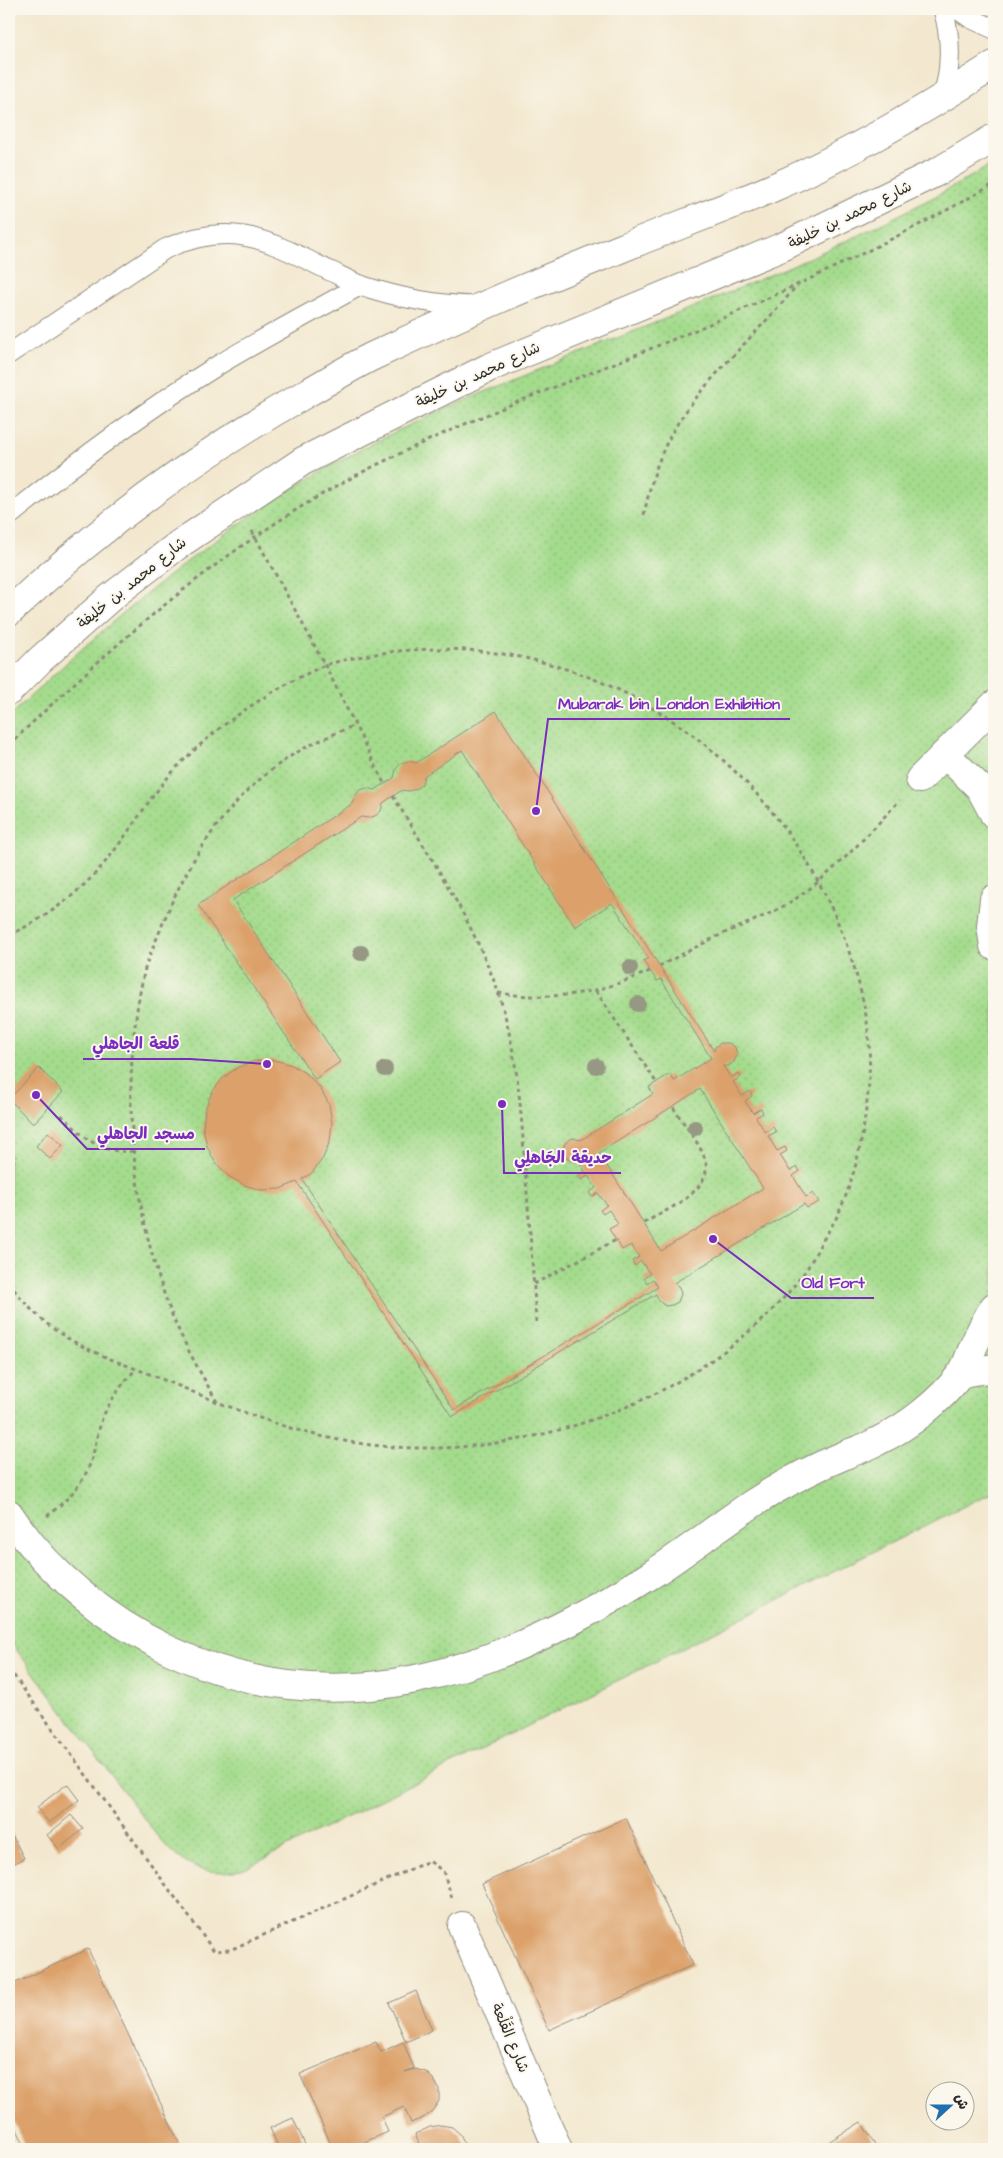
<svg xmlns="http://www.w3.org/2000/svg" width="1003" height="2158" font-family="'Architects Daughter','Playpen Sans Arabic',sans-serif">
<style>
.park{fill:url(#park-dots);stroke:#68845c}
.building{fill:#dca16b;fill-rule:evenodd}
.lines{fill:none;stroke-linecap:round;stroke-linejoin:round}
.service-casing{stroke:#8f8a7d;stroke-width:21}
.pedestrian-casing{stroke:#8f8a7d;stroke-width:30}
.minor-casing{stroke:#8f8a7d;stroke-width:30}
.secondary-casing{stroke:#8f8a7d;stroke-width:30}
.path{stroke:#8f8a7d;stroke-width:3;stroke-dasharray:4 4;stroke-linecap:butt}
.service{stroke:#fff;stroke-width:19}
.pedestrian{stroke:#fff;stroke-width:28}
.minor{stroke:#fff;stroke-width:28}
.secondary{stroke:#fff;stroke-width:28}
.tree{fill:#969883}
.labels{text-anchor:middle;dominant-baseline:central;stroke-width:4;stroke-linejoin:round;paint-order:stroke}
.street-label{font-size:15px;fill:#2b2b2b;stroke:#fbf7ec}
.leader{fill:none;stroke:#7b2cbf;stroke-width:2}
.callout-dot{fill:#7b2cbf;stroke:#fbf7ec;stroke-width:2}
.callout-label{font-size:16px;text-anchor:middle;font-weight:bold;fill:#7b2cbf;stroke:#fbf7ec;stroke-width:4;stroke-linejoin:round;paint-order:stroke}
</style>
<defs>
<pattern id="park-dots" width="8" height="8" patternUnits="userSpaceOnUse" patternTransform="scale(1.25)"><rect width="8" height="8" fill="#a4dc8d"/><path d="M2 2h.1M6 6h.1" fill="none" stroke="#8dbd7a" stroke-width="1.8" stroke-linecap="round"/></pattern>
</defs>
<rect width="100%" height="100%" fill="#fbf7ec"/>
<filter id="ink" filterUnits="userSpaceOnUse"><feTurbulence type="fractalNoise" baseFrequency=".02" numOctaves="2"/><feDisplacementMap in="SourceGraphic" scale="10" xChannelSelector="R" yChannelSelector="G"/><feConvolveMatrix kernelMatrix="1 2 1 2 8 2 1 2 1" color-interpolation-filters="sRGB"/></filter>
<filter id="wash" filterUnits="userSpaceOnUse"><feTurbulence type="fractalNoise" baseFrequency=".0096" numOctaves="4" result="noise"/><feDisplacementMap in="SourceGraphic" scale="20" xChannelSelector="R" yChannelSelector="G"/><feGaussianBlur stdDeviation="1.12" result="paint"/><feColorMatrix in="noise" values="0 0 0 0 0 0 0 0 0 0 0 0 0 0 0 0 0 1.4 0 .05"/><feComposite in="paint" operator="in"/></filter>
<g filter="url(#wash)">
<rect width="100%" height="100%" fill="#f3e8cf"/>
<path class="park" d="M994,163v1328l-752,379c-39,6 -58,-2 -84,-33l-149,-197v-923c113,-110 238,-212 380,-282 50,-25 101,-45 152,-66 153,-63 311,-121 453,-206z"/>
<g id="blocks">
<g class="building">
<path d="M496,711l218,340 1,-4 6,-4h7l7,4 2,8 -3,7 -6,4h-5l8,12 7,-5 3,4 -8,5 9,14 8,-5 2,5 -7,5 8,12 8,-5 2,5 -7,4 9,15 8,-5 3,5 -8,4 9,15 8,-4 2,4 -7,4 10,16 7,-4 3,4 -7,5 13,21 7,-4 6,9 -12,6 -3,-4 -130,79 5,4 2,7 -3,8 -6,3 -7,1 -6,-5 -3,-7 -204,123 -155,-235 -17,7 -19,1 -17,-5 -16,-9 -13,-14 -8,-16 -4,-18 2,-19 7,-17 11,-14 15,-11 17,-6 19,-1 18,5 16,10 12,13 9,16 3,19 -2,18 -7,17 -11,15 -10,6 152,231 204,-123 -5,-8 -6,4 -3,-5 6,-4 -9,-13 -6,5 -3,-5 7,-4 -8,-12 -9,5 -13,-21 9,-5 -9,-14 -6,4 -3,-4 7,-5 -9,-12 -6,4 -3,-4 7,-5 -8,-12 -7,4 -3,-4 7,-5 -6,-9 -8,-1 -6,-4 -2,-7 2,-7 7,-5 9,2 72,-46 -4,-7 21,-13 4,7 37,-23 -50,-79 -4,2 -14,-20 5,-3 -36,-55 -37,24 -113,-177 -38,26 -2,8 -6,5 -7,2 -7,-1 -19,13 -2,8 -6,5 -7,2 -7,-1 -128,83 107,162 -25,17 -117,-174 154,-101 3,-8 5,-6 7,-2 8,2 19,-12 2,-9 5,-6 8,-2 7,2zM700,1089l63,99 -102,63 -62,-98z"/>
<polygon points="39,1068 63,1092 33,1124 9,1099"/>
<polygon points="48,1132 63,1145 50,1159 36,1146"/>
<polygon points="67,1784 79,1800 49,1823 37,1807"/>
<polygon points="71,1815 83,1829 59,1849 47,1835"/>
<polygon points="626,1818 693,1965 549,2030 482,1884"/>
<polygon points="9,1830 24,1858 9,1866"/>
<polygon points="88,1949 182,2149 26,2149 9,2112 9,1986"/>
<polygon points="416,1991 432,2030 406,2042 389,2003"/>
<polygon points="376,2042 381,2052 403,2042 414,2068 405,2072 415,2069 426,2072 434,2080 439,2089 439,2101 433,2110 425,2117 411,2123 404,2107 382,2117 388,2132 348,2149 333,2149 300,2074"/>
<polygon points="293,2118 307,2149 279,2149 270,2128"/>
<polygon points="861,2122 878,2149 817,2149"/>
<polygon points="441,2125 452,2127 460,2134 465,2144 465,2149 414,2149 420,2146 415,2134 430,2127"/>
</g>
</g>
</g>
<g filter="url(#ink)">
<use href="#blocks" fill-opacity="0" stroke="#8f8a7d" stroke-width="1"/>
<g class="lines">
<defs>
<g id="service">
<polyline points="957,9 970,18 994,29"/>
<path d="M942,99c10,-31 10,-59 1,-90"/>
<path d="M9,354l156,-105c67,-30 102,-9 163,21 11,5 23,12 35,16 36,12 74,19 112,20"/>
<path d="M9,516c66,-53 134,-104 206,-149 48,-29 97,-55 146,-82"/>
</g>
<g id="pedestrian">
<polyline points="945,754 980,788 994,814"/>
<polyline points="920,779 994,705"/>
<polyline points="994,899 991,926 994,946"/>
<polyline points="962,1373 994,1368"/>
<path d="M9,1514c38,58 97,106 160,136 168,80 328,22 477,-72 36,-23 70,-50 106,-74 29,-19 61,-36 93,-49 11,-5 23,-8 33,-14 31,-15 61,-39 82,-66 7,-9 10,-22 15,-32 5,-12 12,-25 19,-36"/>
</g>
<polyline id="minor" points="462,1926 558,2149"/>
<g id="secondary">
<path d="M9,612c91,-85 189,-158 298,-219 21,-12 42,-25 64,-36 82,-39 166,-75 251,-109 49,-20 99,-38 148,-59 79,-34 153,-78 224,-124"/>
<polyline points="9,691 41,659 111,597 178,545 303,461 488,368 782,247 939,171 994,138"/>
</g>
</defs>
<use href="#service" class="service-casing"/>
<use href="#pedestrian" class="pedestrian-casing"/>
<use href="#minor" class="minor-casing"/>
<use href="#secondary" class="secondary-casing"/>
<g class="path">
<path d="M644,515c6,-31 15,-61 32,-89 33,-52 83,-93 121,-141"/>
<polyline points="252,531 325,665 384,783"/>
<path d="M9,745c102,-98 208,-193 333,-262 114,-62 239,-104 358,-155 100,-43 199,-90 294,-144"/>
<path d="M393,796c39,64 80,125 105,196 19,57 23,116 27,175 4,52 8,103 11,155"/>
<path d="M9,935c35,-16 67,-39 92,-68 28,-32 48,-71 78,-102 35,-36 77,-65 121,-88 11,-5 21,-11 32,-14 246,-64 479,100 532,342 7,33 7,71 2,104 -4,35 -12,69 -26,101 -4,10 -11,20 -17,30 -6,10 -11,21 -17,30 -40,57 -110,107 -173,134 -99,43 -211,57 -317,31 -57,-14 -110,-38 -164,-60 -31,-12 -66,-24 -94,-43 -20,-14 -35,-30 -49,-49"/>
<path d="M659,966c23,-11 45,-24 68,-34 21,-9 42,-17 62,-29 43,-27 77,-67 111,-103"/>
<polyline points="596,991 656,1082"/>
<path d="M498,993c57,8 100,1 152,-22"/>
<path d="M61,1115c24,23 38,39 73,36"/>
<polyline points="9,1171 16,1156"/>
<path d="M644,1223c21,-13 71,-32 61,-64 -6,-17 -23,-37 -32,-52"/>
<polyline points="534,1284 616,1240"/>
<path d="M217,1402c-19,-34 -38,-66 -51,-103 -36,-101 -46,-220 -22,-326 3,-14 10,-27 15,-40 27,-70 66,-133 129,-175 21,-14 44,-23 67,-33"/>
<path d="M47,1516c18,-14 35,-30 43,-52 5,-14 7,-30 12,-45 8,-19 20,-35 34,-50"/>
<polyline points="9,1669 214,1951 230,1950 429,1861 443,1871 452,1898"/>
</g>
<use href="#service" class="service"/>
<use href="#pedestrian" class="pedestrian"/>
<use href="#minor" class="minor"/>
<use href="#secondary" class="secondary"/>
</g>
<g class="tree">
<circle cx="361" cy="953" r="8"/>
<circle cx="630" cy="968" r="8"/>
<circle cx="638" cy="1004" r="8"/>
<circle cx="596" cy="1066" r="8"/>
<circle cx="385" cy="1069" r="8"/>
<circle cx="695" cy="1128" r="8"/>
</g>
</g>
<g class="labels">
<g class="street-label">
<text transform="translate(850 215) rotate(-26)">شارع محمد بن خليفة</text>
<text transform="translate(478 375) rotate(-25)">شارع محمد بن خليفة</text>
<text transform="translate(132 583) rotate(-39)">شارع محمد بن خليفة</text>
<text transform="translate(510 2038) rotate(67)">شارع القَلْعة</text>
</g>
</g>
<path class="leader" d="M536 811L548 719H790M267 1064L190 1059H83M36 1095L87 1149H205M502 1104L504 1173H621M713 1239L791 1298H874"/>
<g class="callout-dot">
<circle cx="536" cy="811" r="5"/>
<circle cx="267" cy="1064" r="5"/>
<circle cx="36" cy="1095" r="5"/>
<circle cx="502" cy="1104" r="5"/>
<circle cx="713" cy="1239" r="5"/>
</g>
<g class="callout-label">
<text x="669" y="709">Mubarak bin London Exhibition</text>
<text x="136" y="1049">قلعة الجاهلي</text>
<text x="146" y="1139">مسجد الجاهلي</text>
<text x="563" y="1163">حديقة الجَاهلِي</text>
<text x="833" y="1288">Old Fort</text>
</g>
<rect width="1003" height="2158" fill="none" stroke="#fbf7ec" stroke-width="30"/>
<g transform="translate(950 2106) rotate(69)"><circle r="24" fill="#fbf7ec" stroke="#a8a59f"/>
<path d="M0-4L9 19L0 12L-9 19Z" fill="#1f6fb2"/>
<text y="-8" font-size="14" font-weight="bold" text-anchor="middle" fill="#2b2b2b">ش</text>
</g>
</svg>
